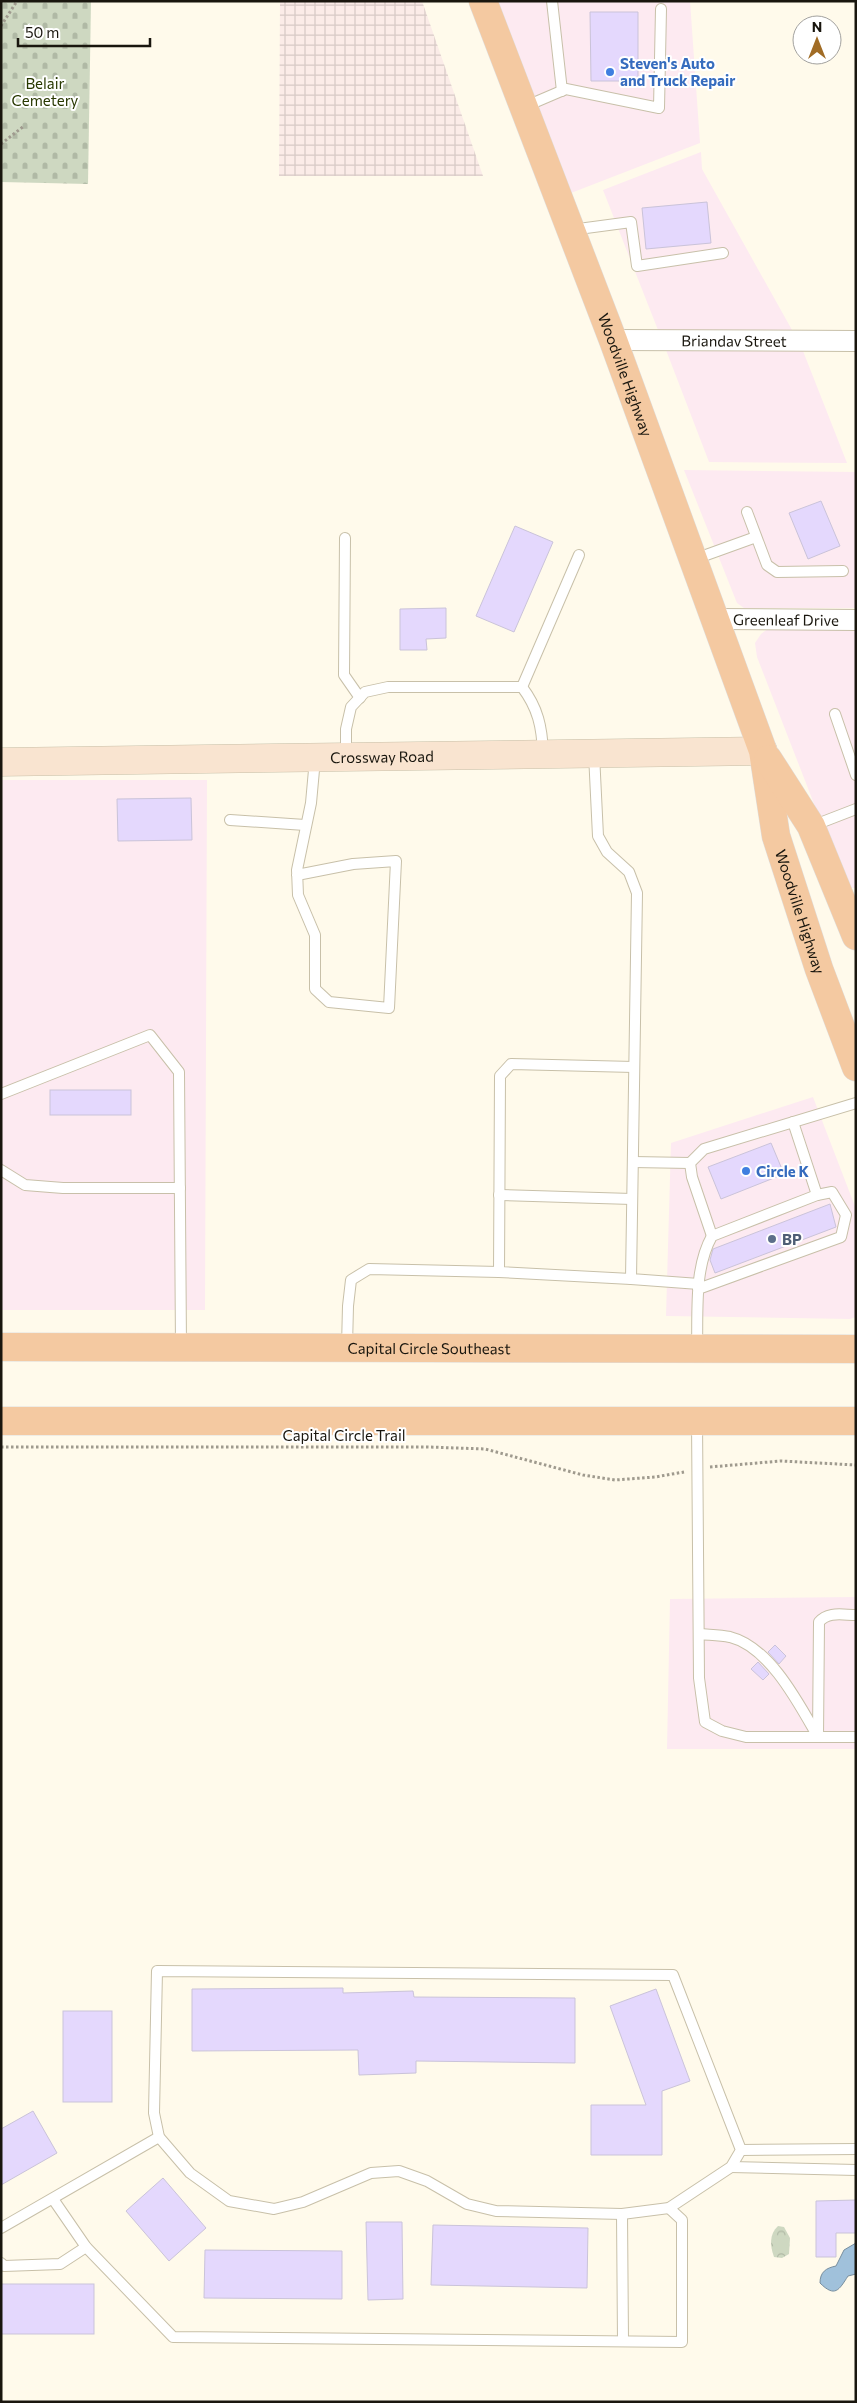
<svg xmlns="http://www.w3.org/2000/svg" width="857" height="2403" font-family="Commissioner,sans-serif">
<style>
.commercial{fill:#fdeaf1}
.industrial{fill:url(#industrial-grid)}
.cemetery{fill:url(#cemetery-stones)}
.park{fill:url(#park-crowns)}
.water{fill:#a0c1db;stroke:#788e9e}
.building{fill:#e4d8fd;stroke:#cac3d9}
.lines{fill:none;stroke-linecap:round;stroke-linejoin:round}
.lane-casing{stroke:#c8c0a9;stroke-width:12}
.street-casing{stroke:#c8c0a9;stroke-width:22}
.secondary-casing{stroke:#c8c0a9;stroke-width:29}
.primary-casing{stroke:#dfdedd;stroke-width:29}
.path{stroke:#9f9a8e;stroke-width:3;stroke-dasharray:2.5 2.5;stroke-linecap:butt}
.lane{stroke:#fff;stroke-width:10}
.street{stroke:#fff;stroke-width:20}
.secondary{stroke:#f9e4d0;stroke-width:28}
.primary{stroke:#f4c9a1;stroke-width:28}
.shop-dot{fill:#3f7fe0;stroke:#fff;stroke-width:2}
.service-dot{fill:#5c6f8a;stroke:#fff;stroke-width:2}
.labels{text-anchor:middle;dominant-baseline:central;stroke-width:4;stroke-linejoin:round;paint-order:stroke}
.shop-label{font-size:15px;font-weight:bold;fill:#366cbe;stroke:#fff;text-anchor:start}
.park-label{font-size:15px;fill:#283800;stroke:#fff}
.street-label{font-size:15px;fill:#19160e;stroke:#fff}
.service-label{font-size:15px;font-weight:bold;fill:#4e5e75;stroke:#fff;text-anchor:start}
</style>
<defs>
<pattern id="industrial-grid" width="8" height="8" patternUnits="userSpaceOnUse" patternTransform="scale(1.25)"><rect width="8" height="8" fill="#fbece8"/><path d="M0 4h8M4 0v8" fill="none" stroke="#d7cac6"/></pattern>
<pattern id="cemetery-stones" width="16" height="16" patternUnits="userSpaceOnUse" patternTransform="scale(1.25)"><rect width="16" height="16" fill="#ced8c1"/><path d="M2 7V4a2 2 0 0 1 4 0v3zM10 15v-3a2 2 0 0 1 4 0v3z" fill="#b0b9a5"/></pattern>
<pattern id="park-crowns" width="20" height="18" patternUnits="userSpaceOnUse" patternTransform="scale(1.25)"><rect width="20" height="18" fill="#ced8c1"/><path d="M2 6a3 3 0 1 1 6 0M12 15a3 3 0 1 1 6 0" fill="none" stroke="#b0b9a5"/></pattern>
</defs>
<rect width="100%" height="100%" fill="#fffaeb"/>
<g class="commercial">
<polygon points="498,1 690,1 700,143 571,193"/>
<polygon points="701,152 702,169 792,330 658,330 603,190"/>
<polygon points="666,350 803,351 847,463 709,462"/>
<polygon points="684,470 856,472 856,608 744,608 737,603"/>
<polygon points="773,625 856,626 856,888 852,888 844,881 757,657 755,643 761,634"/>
<polygon points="1,780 207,780 205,1310 1,1310"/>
<polygon points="813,1097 856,1209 856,1317 850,1319 666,1316 671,1143"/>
<polygon points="856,1597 856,1749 667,1749 670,1599"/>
</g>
<polygon class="industrial" points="280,1 422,1 483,176 279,176"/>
<polygon class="cemetery" points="1,1 91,1 88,184 1,182"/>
<path class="park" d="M778,2226l6,1 6,11 -1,16 -7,4 -8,-1c-4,-11 -5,-23 4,-31z"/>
<path class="water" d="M856,2243v31l-8,2c-9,14 -13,22 -28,7 0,-11 6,-15 16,-17l8,-16z"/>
<g class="building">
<polygon points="590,12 638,12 638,81 591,81"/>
<polygon points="707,202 711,243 646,249 642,208"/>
<polygon points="821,501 840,546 808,559 789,513"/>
<polygon points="515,526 553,542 514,632 476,616"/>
<polygon points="446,608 446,638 426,639 427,650 400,650 400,609"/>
<polygon points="191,798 192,840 118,841 117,799"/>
<rect x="50" y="1090" width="81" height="25"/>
<polygon points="771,1143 784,1174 721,1199 708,1167"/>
<polygon points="830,1204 836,1227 715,1273 710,1260 713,1249"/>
<polygon points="775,1645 786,1656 779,1664 768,1652"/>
<polygon points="758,1662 769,1674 763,1680 751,1669"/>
<polygon points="343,1988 343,1993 413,1991 414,1997 575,1998 575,2063 416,2061 416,2073 359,2075 358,2050 192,2051 192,1989"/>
<polygon points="656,1989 690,2081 662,2091 662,2155 591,2155 591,2105 646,2105 610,2006"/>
<rect x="63" y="2011" width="49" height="91"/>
<polygon points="33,2111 57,2153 1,2185 1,2129"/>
<polygon points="163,2178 206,2228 169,2261 126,2211"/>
<polygon points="856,2200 856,2233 836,2233 836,2257 816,2257 816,2201"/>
<polygon points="366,2222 402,2222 403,2299 368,2300"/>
<polygon points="433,2225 588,2228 587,2288 431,2285"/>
<polygon points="205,2250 342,2251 342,2299 204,2298"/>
<rect x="1" y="2284" width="93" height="50"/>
</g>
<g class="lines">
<defs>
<g id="lane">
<polyline points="552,1 562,91"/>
<polyline points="524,107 566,89 659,108 661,9"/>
<polyline points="571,230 631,222 637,266 723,253"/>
<polyline points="747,512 767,565 777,572 843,571"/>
<polyline points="345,538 344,675 360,698"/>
<polyline points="695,559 756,537"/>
<polyline points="522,687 579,555"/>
<path d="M522,687c16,21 20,40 21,66"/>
<polyline points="835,714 856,775"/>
<polyline points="594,754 598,836 607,852 629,872 637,893 631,1279 699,1284"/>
<polyline points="346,756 346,729 351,707 365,692 388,687 522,687"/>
<polyline points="230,820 305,825"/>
<polyline points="812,826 856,809"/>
<polyline points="297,875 353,864 396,861 389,1008 329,1002 315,989 315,935 298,895 297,870 311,803 315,759"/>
<polyline points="1,1094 150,1035 179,1072 181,1346"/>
<polyline points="793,1122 817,1195"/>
<polyline points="633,1162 690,1163"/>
<polyline points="1,1170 25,1185 63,1188 180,1188"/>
<polyline points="499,1195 632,1199"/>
<polyline points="712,1236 692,1177 690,1163 704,1149 856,1103"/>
<polyline points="631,1279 499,1272 500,1076 511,1064 634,1067"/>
<polyline points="347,1346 348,1306 351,1280 369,1269 499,1272"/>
<path d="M697,1347c1,-36 -3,-79 15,-111l105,-41 15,-3 14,23 -5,22 -143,52"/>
<polyline points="697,1421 699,1678 705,1722 722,1731 746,1737 856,1737"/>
<path d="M699,1634c10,1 21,1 31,3 40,10 69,67 88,100"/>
<path d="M818,1736l1,-114c9,-11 24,-7 37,-7"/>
<polygon points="157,1971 673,1975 741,2150 731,2167 669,2208 622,2214 496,2211 467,2204 427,2181 399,2171 371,2173 303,2202 274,2209 229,2201 190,2173 159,2137 154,2113"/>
<polyline points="741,2150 856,2149"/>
<polyline points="731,2167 856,2170"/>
<polyline points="53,2199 86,2247 173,2337 682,2342 682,2220 669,2208"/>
<polyline points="622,2214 623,2341"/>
<polyline points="1,2228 159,2137"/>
<polyline points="1,2263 4,2266 60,2264 86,2247"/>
</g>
<g id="street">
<path id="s1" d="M613,340l243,1"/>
<path id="s2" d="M716,619l140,1"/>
</g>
<g id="secondary">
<path id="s3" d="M1,762l762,-11"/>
</g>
<g id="primary">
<path id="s4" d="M483,1l130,339 150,411 13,85 43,133 37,98"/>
<polyline points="768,759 811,826 856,936"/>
<path id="s5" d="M1,1347l855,2"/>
<polyline points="1,1421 856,1421"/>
</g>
</defs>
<use href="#lane" class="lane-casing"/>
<use href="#street" class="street-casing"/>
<use href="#secondary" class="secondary-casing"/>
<use href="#primary" class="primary-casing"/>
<g class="path">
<polyline points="1,26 17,1"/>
<polyline points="1,144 24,126"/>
<polyline points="1,1447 428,1447 485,1449 583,1475 615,1480 655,1477 684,1472"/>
<polyline points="710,1467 781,1461 856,1465"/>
</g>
<use href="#lane" class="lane"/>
<use href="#street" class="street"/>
<use href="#secondary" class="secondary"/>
<use href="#primary" class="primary"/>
</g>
<g class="shop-dot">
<circle cx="610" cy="72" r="5"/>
<circle cx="746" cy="1171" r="5"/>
</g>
<circle class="service-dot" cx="772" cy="1239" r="5"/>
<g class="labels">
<g class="shop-label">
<text x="620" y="63">Steven's Auto<tspan x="620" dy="17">and Truck Repair</tspan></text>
<text x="756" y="1171">Circle K</text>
</g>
<g class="park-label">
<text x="45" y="83">Belair<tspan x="45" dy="17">Cemetery</tspan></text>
</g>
<g class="street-label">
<text stroke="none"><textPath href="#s1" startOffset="121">Briandav Street</textPath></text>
<text stroke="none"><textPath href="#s4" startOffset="400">Woodville Highway</textPath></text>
<text stroke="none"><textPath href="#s2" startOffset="70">Greenleaf Drive</textPath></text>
<text stroke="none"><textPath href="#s3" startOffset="381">Crossway Road</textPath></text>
<text stroke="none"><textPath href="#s4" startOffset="966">Woodville Highway</textPath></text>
<text stroke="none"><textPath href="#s5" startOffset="428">Capital Circle Southeast</textPath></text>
<text x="344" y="1435">Capital Circle Trail</text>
</g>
<g class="service-label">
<text x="782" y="1239">BP</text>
</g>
</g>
<rect width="857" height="2403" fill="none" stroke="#19160e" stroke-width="5"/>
<g transform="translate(817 40)"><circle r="24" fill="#ffffff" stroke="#a3a29f"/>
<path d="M0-4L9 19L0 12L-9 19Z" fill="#a16c25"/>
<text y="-8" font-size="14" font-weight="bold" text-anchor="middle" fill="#19160e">N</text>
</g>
<path d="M18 38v8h132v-8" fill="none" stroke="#19160e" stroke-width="2.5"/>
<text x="25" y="38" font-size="15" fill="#19160e" stroke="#ffffff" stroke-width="4" paint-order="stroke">50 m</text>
</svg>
